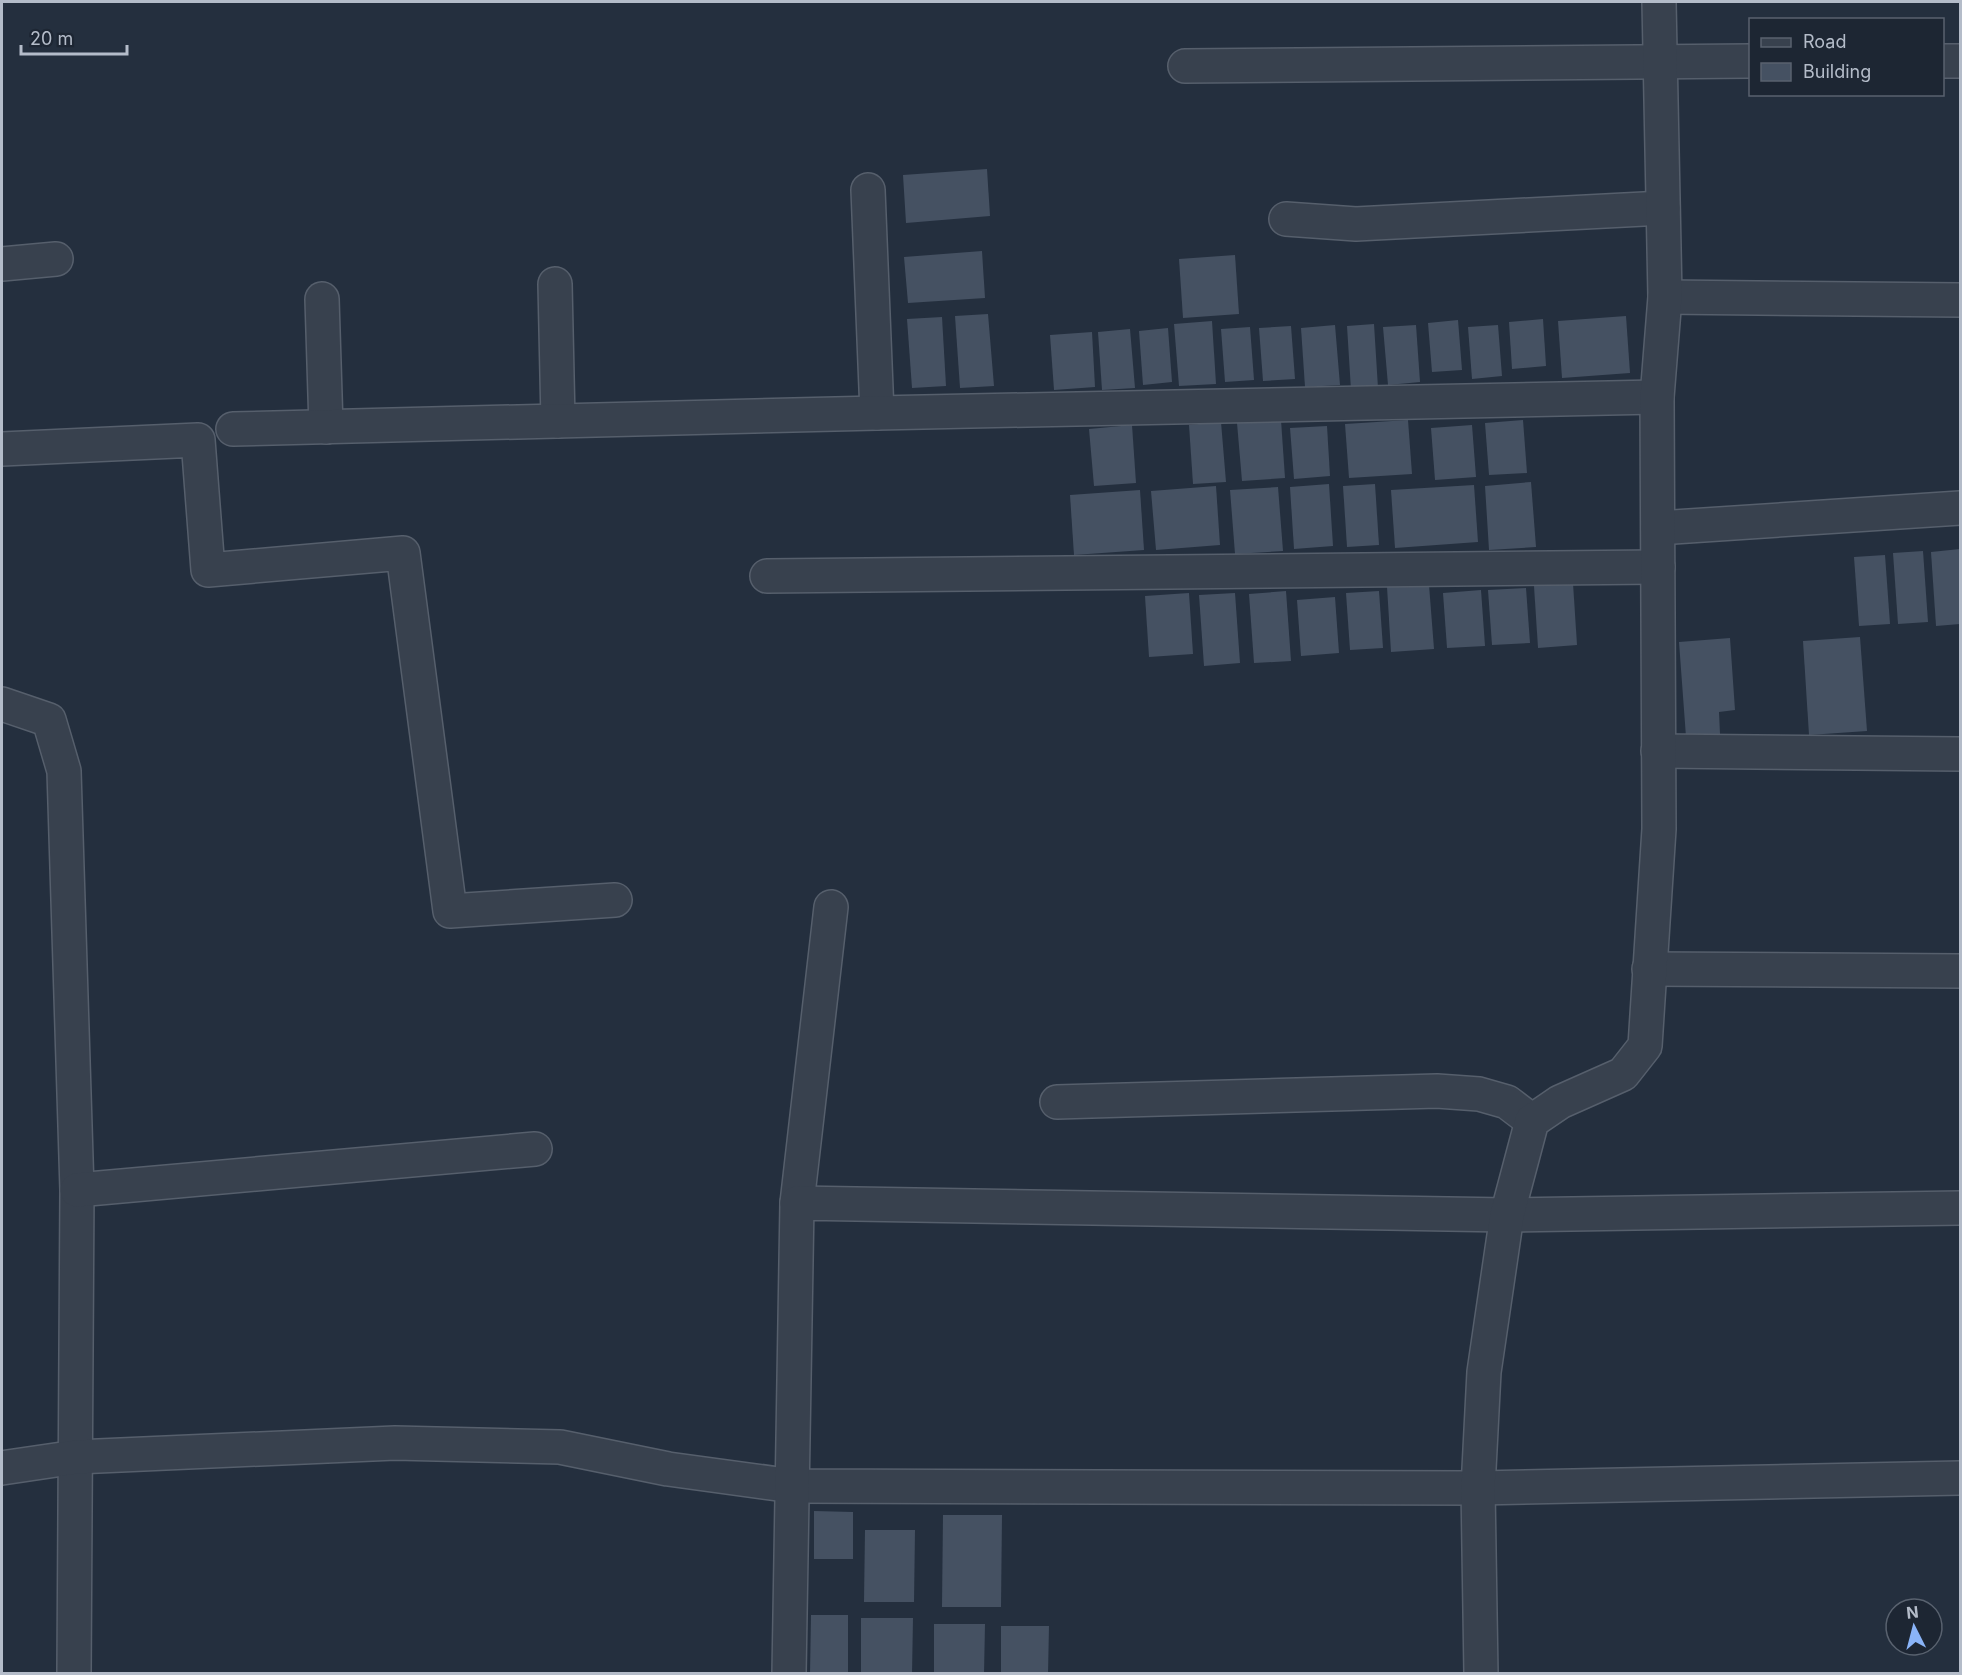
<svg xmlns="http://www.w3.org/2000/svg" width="1962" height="1675" font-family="Inter,sans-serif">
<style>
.building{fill:#455162}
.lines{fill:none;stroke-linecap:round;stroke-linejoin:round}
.minor-casing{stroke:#565f6c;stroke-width:36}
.minor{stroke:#38414e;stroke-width:33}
</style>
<rect width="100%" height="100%" fill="#242f3e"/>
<g class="building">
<polygon points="987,169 990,216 906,223 903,175"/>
<polygon points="982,251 985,298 908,303 904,257"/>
<polygon points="1235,255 1239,314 1183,318 1179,259"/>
<polygon points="988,314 994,386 960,388 955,316"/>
<polygon points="1626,316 1630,373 1562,378 1558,321"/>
<polygon points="942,317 946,386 912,388 907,319"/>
<polygon points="1543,319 1546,366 1512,369 1509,322"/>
<polygon points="1458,320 1462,370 1432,372 1428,323"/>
<polygon points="1212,321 1216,384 1179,386 1174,324"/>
<polygon points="1374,324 1378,388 1351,390 1347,326"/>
<polygon points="1335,325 1340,385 1305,387 1301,328"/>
<polygon points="1416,325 1420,382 1388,385 1383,327"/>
<polygon points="1498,325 1502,376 1472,379 1468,327"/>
<polygon points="1291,326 1295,379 1263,381 1259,328"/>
<polygon points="1250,327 1254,380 1225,382 1221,329"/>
<polygon points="1168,328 1172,382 1143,385 1139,331"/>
<polygon points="1130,329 1135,388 1102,390 1098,332"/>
<polygon points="1092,332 1095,387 1054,390 1050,335"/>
<polygon points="1281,420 1285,478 1242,481 1237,423"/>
<polygon points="1408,420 1412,474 1349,478 1345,424"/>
<polygon points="1523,420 1527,473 1489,475 1485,423"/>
<polygon points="1221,422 1226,482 1193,484 1189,425"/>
<polygon points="1132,425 1136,483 1094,486 1089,429"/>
<polygon points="1472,425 1476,477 1435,480 1431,428"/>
<polygon points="1327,426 1330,476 1294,479 1290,428"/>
<polygon points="1531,482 1536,547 1489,550 1485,486"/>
<polygon points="1329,484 1333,546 1294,549 1290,487"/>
<polygon points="1375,484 1379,545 1347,547 1343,486"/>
<polygon points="1474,485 1478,542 1395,548 1391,490"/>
<polygon points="1216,486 1220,545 1156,550 1151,491"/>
<polygon points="1278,487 1283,551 1235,554 1230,490"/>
<polygon points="1140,490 1144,550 1074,555 1070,495"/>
<polygon points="1960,549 1960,624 1936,626 1931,552"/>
<polygon points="1923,551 1928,622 1898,624 1893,553"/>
<polygon points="1885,555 1890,624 1859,626 1854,557"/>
<polygon points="1573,583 1577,645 1538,648 1534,586"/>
<polygon points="1429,585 1434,649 1391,652 1387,587"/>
<polygon points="1526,588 1530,643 1492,645 1488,590"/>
<polygon points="1481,590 1485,646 1447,648 1443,593"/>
<polygon points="1286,591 1291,661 1254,663 1249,594"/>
<polygon points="1379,591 1383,648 1350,650 1346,593"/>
<polygon points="1189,593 1193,654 1149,657 1145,596"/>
<polygon points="1235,593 1240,663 1204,666 1199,595"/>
<polygon points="1335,597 1339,653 1301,656 1297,600"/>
<polygon points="1860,637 1867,731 1809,735 1803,641"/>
<polygon points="1730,638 1735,710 1719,712 1720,734 1686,737 1679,642"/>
<polygon points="814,1511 853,1512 853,1559 814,1559"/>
<polygon points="943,1515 1002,1515 1001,1607 942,1607"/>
<polygon points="865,1530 915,1530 914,1602 864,1602"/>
<polygon points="811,1615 848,1615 848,1674 810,1674"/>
<polygon points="861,1618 913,1618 912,1674 861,1674"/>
<polygon points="934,1624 985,1624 984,1674 934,1674"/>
<polygon points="1001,1626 1049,1626 1048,1674 1001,1674"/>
</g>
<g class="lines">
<defs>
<g id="minor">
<polyline points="1942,61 1960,61"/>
<polyline points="1185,66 1750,61"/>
<polyline points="868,190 877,413"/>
<polyline points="1286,219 1356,224 1663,208"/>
<polyline points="2,264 56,259"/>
<polyline points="555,284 558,421"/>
<polyline points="1665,297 1960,300"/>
<polyline points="322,299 326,427"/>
<polyline points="233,429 877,413 1657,397"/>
<polyline points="2,449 198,440 208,570 403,553 450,911 615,900"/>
<polyline points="1658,528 1960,508"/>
<polyline points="767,576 1658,567"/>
<polyline points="2,704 49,720 64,771 77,1190 74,1674"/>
<polyline points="1658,751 1960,754"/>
<polyline points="1649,969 1960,971"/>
<polyline points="1057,1102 1437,1091 1479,1094 1507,1102 1532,1121"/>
<polyline points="77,1190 535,1149"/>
<polyline points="797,1203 831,907"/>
<polyline points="2,1468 76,1457 395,1443 560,1447 668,1469 793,1486 1478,1488 1960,1478"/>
<polyline points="789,1674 797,1203 1507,1215 1960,1208"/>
<polyline points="1481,1674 1478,1488 1484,1372 1507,1215 1532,1121 1560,1102 1623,1074 1645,1046 1659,829 1657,397 1665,297 1659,2"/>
</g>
</defs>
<use href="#minor" class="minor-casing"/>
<use href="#minor" class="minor"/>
</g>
<rect width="1962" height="1675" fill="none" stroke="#b4bcc9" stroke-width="6"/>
<rect x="1749" y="18" width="195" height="78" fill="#1d2633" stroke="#59626f" stroke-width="1.5"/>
<rect x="1761" y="38" width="30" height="9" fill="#38414e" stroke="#59626f" stroke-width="1.5"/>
<text x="1803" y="48" font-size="18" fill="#b4bcc9">Road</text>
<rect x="1761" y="63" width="30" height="18" fill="#455162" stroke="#59626f" stroke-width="1.5"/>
<text x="1803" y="78" font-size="18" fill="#b4bcc9">Building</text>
<g transform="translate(1914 1627) rotate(354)"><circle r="28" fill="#1d2633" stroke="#59626f" stroke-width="1.5"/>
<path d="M0-4.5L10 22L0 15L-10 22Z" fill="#8ab4f8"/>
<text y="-9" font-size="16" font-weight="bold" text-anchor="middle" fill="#b4bcc9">N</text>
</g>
<path d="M21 45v9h106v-9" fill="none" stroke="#b4bcc9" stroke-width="3"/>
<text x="30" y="45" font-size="18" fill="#b4bcc9" stroke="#1d2633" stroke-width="4.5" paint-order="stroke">20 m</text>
</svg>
